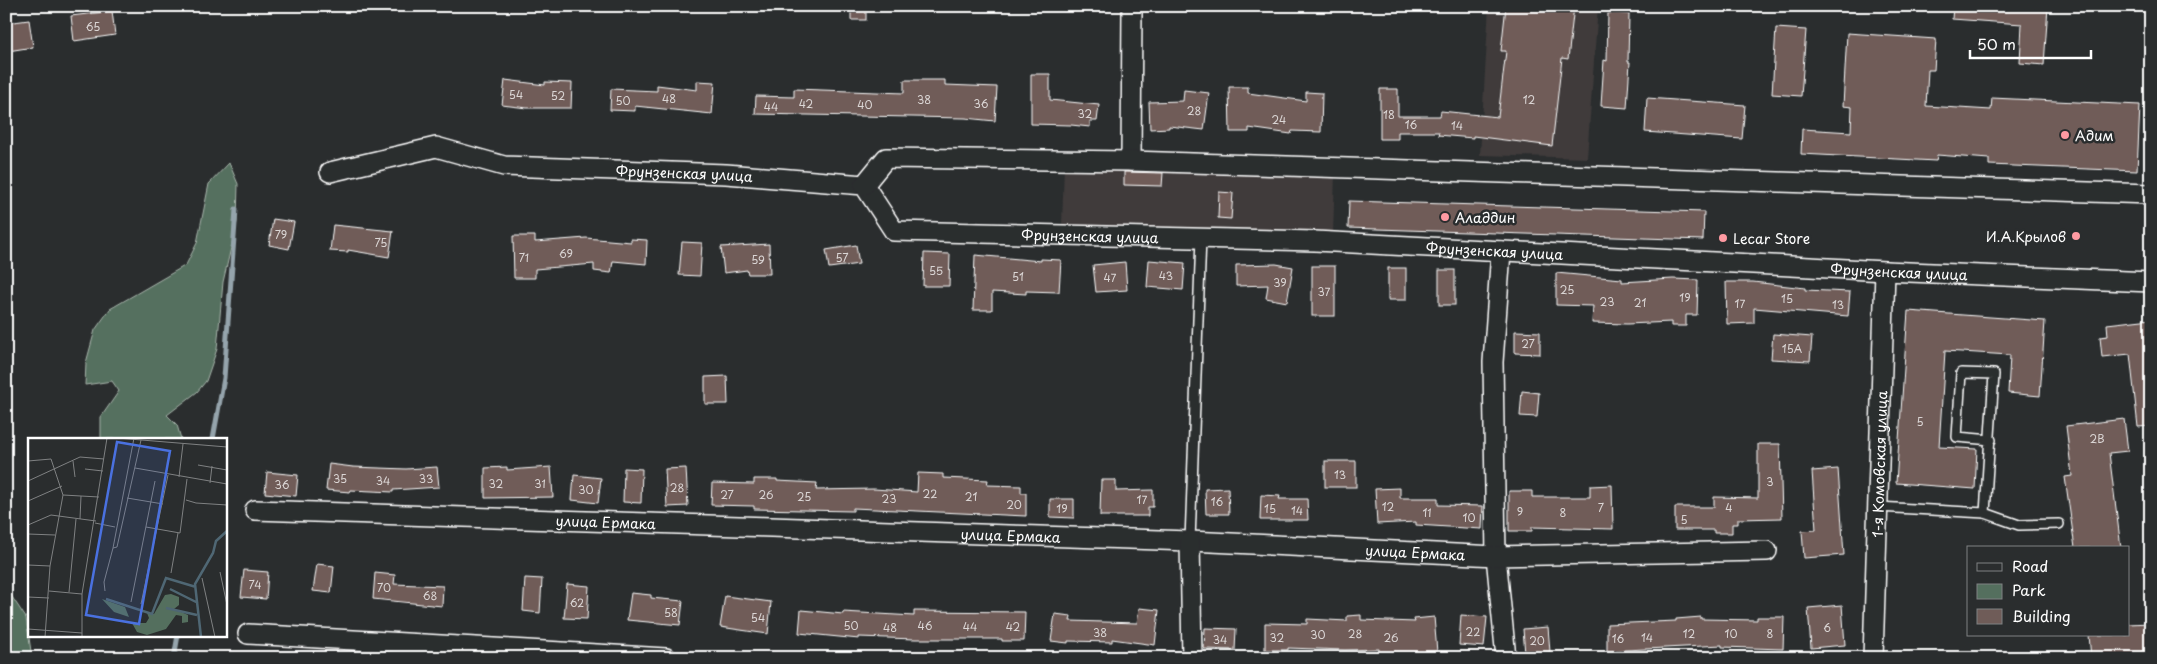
<svg xmlns="http://www.w3.org/2000/svg" width="2157" height="664" font-family="'Playpen Sans',sans-serif">
<style>
.built{fill:#3f3b3b}
.green{fill:#546f5e;stroke:#aab7ae}
.lines{fill:none;stroke-linecap:round;stroke-linejoin:round}
.stream{stroke:#95a4ac;stroke-width:5}
.building{fill:#6f5c58;stroke:#fff}
.lane-casing{stroke:#fff;stroke-width:12}
.street-casing{stroke:#fff;stroke-width:22}
.lane{stroke:#2a2d2e;stroke-width:9}
.street{stroke:#2a2d2e;stroke-width:19}
.poi-dot{fill:#ff9aa2;stroke:#2a2d2e;stroke-width:2}
.labels{text-anchor:middle;dominant-baseline:central;stroke-width:5;stroke-linejoin:round;paint-order:stroke}
.number-label{font-size:11px;fill:#dbd6d5}
.poi-label{font-size:14px;fill:#fff;stroke:#2a2d2e;text-anchor:start}
.street-label{font-size:14px;fill:#fff;stroke:#2a2d2e}
.inset-river{fill:none;stroke:#4f6774;stroke-width:2.5}
.inset-road{fill:none;stroke:#7f8182;stroke-width:1}
.view{fill:#4a71e0;fill-opacity:0.15;stroke:#4a71e0;stroke-width:2.5}
.inset-edge{fill:none;stroke:#fff;stroke-width:2.5}
</style>
<rect width="100%" height="100%" fill="#2a2d2e"/>
<filter id="ink" filterUnits="userSpaceOnUse"><feTurbulence type="fractalNoise" baseFrequency=".02" numOctaves="2"/><feDisplacementMap in="SourceGraphic" scale="10" xChannelSelector="R" yChannelSelector="G"/><feConvolveMatrix kernelMatrix="1 2 1 2 8 2 1 2 1" color-interpolation-filters="sRGB"/></filter>
<g filter="url(#ink)">
<g class="built">
<polygon points="1489,6 1598,6 1587,158 1480,155"/>
<polygon points="1064,165 1335,174 1333,234 1062,225"/>
</g>
<g class="green">
<polygon points="229,163 238,184 237,222 223,282 217,349 206,381 197,392 167,415 177,425 181,439 101,439 101,417 119,391 112,381 85,385 86,363 95,330 110,309 186,265 197,243 209,184"/>
<polygon points="6,588 26,618 32,658 6,658"/>
</g>
<g class="lines">
<g class="stream">
<polyline points="213,439 224,378 236,209"/>
<polyline points="174,658 178,635"/>
</g>
</g>
<g class="building">
<rect x="851" y="6" width="15" height="14"/>
<polygon points="1506,6 1574,6 1568,59 1562,58 1552,146 1473,136 1473,138 1438,135 1439,132 1398,132 1398,139 1380,139 1380,89 1398,89 1398,116 1440,116 1441,111 1498,117 1506,51 1501,51"/>
<polygon points="1953,6 2048,6 2044,65 2020,63 2022,24 1952,19"/>
<polygon points="112,11 115,35 74,41 71,16"/>
<polygon points="1608,13 1629,14 1628,62 1630,62 1627,108 1601,106 1604,60 1607,61"/>
<polygon points="29,20 33,47 8,51 6,23"/>
<polygon points="1776,28 1806,30 1801,96 1772,94"/>
<polygon points="1847,33 1936,39 1934,70 1928,70 1926,106 1991,110 1992,98 2140,105 2137,171 1989,165 1989,159 1937,155 1936,161 1801,154 1802,129 1851,132 1852,107 1843,106"/>
<polygon points="1031,74 1050,74 1050,100 1099,105 1097,121 1090,121 1090,127 1071,125 1031,124"/>
<polygon points="505,80 545,85 545,82 572,83 571,108 527,108 502,105"/>
<polygon points="904,80 945,80 945,85 997,87 995,121 965,118 755,114 756,96 794,97 794,89 904,93"/>
<polygon points="697,81 715,82 712,114 635,106 635,111 610,110 611,89 657,91 657,85 697,90"/>
<polygon points="1229,87 1248,87 1248,93 1306,101 1306,92 1322,93 1321,132 1292,131 1291,134 1249,128 1249,132 1230,132"/>
<polygon points="1184,90 1209,93 1204,130 1169,126 1169,128 1150,129 1149,102 1183,101"/>
<polygon points="1647,98 1745,105 1742,139 1645,132"/>
<polygon points="1124,172 1163,173 1162,186 1124,185"/>
<polygon points="1219,192 1233,193 1231,219 1218,218"/>
<polygon points="1349,201 1704,212 1703,240 1348,228"/>
<polygon points="273,219 294,222 289,249 269,245"/>
<polygon points="333,225 393,231 389,257 348,250 348,252 330,251"/>
<polygon points="513,236 535,236 535,242 586,238 631,242 631,239 647,240 646,264 613,261 611,273 594,271 594,264 535,269 535,278 514,278"/>
<polygon points="682,242 702,243 700,276 679,275"/>
<polygon points="769,244 770,274 748,274 747,270 724,273 721,247"/>
<polygon points="856,245 859,264 829,268 826,250"/>
<polygon points="924,253 950,254 949,286 923,286"/>
<polygon points="975,255 1041,261 1041,259 1061,260 1059,292 1026,291 1026,294 992,292 992,310 973,310"/>
<polygon points="1149,260 1185,263 1183,290 1147,287"/>
<polygon points="1125,262 1127,290 1096,292 1093,265"/>
<polygon points="1276,264 1293,267 1287,302 1266,298 1268,285 1236,286 1236,265"/>
<rect x="1312" y="266" width="23" height="50"/>
<rect x="1388" y="268" width="18" height="32"/>
<rect x="1439" y="270" width="16" height="35"/>
<polygon points="1556,273 1622,279 1622,282 1673,279 1698,280 1697,315 1686,315 1686,326 1671,326 1671,322 1627,324 1592,323 1593,306 1556,305"/>
<polygon points="1726,282 1753,282 1805,288 1805,290 1850,292 1848,316 1754,308 1754,323 1727,324"/>
<polygon points="1908,311 2045,321 2040,396 2008,393 2010,355 1945,351 1939,447 1977,449 1975,489 1896,483"/>
<polygon points="2151,319 2151,426 2138,427 2130,354 2102,357 2100,337 2108,336 2107,324"/>
<polygon points="1515,331 1540,332 1540,354 1515,353"/>
<polygon points="1773,334 1812,337 1810,361 1771,359"/>
<polygon points="727,376 728,404 705,404 705,377"/>
<polygon points="1522,391 1539,393 1537,417 1520,416"/>
<polygon points="2124,419 2128,451 2109,453 2121,548 2075,548 2065,477 2072,476 2066,426"/>
<polygon points="1758,444 1780,444 1782,518 1738,519 1738,524 1732,524 1732,533 1714,533 1714,530 1675,530 1675,507 1714,507 1714,497 1758,498"/>
<rect x="1325" y="461" width="31" height="26"/>
<polygon points="329,464 353,467 406,469 437,467 439,487 393,490 393,492 351,490 350,492 326,490"/>
<polygon points="507,467 507,470 551,467 553,497 485,498 485,468"/>
<polygon points="624,468 642,469 641,503 623,502"/>
<polygon points="686,468 688,506 667,507 665,469"/>
<polygon points="1838,469 1844,555 1804,558 1802,531 1816,530 1812,471"/>
<polygon points="267,472 298,475 296,496 265,493"/>
<polygon points="918,473 943,474 943,478 988,480 987,485 1021,486 1021,493 1026,493 1026,516 853,508 853,511 754,509 754,506 711,505 712,483 754,484 754,479 777,479 777,481 817,483 816,490 874,489 917,492"/>
<polygon points="574,475 601,478 598,503 572,500"/>
<polygon points="1101,480 1116,480 1116,491 1153,490 1153,507 1148,507 1148,516 1100,516"/>
<polygon points="1612,485 1613,529 1532,527 1532,531 1509,531 1509,491 1532,491 1532,497 1590,497 1590,486"/>
<polygon points="1228,488 1229,514 1206,514 1205,489"/>
<polygon points="1400,488 1400,498 1438,498 1438,505 1483,506 1482,529 1416,525 1416,522 1377,524 1375,489"/>
<polygon points="1261,495 1280,496 1279,499 1307,499 1308,520 1260,520"/>
<polygon points="1050,499 1074,499 1074,518 1050,517"/>
<polygon points="317,564 334,566 331,593 313,591"/>
<polygon points="244,570 268,572 266,599 241,597"/>
<polygon points="375,573 395,575 394,584 443,586 442,606 373,599"/>
<polygon points="525,578 542,579 540,613 523,611"/>
<polygon points="567,584 589,586 587,619 564,618"/>
<polygon points="631,593 651,595 651,598 683,601 680,625 627,620"/>
<polygon points="725,596 771,602 768,634 720,627"/>
<polygon points="1842,605 1845,645 1811,648 1808,608"/>
<polygon points="1139,608 1159,610 1155,645 1112,639 1112,642 1068,641 1068,643 1051,641 1055,614 1071,616 1070,621 1137,623"/>
<polygon points="801,610 843,614 843,612 914,616 914,611 1025,612 1024,641 1002,641 1002,639 915,639 859,637 859,639 799,633"/>
<polygon points="1361,615 1361,620 1415,622 1414,619 1434,617 1437,652 1417,654 1379,652 1379,649 1345,650 1288,648 1288,650 1265,650 1265,623 1307,624 1307,619 1347,621 1347,616"/>
<polygon points="1461,615 1487,617 1484,647 1459,645"/>
<polygon points="1701,617 1701,619 1757,620 1757,617 1784,617 1783,649 1722,647 1722,645 1607,651 1607,624 1676,621 1676,619"/>
<polygon points="2151,623 2151,658 2091,658 2089,635 2128,635 2128,624"/>
<polygon points="1548,627 1550,652 1525,654 1523,629"/>
<polygon points="1205,628 1236,629 1235,650 1204,649"/>
</g>
<g class="lines">
<defs>
<g id="lane">
<polyline points="1878,507 1985,513 1994,374 1961,373 1957,437 1991,440"/>
<polyline points="1985,513 2019,525 2059,524"/>
<polyline points="1190,541 1201,237"/>
</g>
<g id="street">
<polyline points="1131,161 1132,6"/>
<path id="s1" d="M330,172l106,-25 68,19 222,8 138,11 30,46 421,10 570,30 266,11"/>
<polyline points="864,185 886,158 1131,161 2151,194"/>
<polyline points="1501,251 1493,362 1496,556 1506,658"/>
<path id="s2" d="M255,510l935,31 306,15 271,-5"/>
<polyline points="1190,541 1192,658"/>
<polyline points="248,634 666,658"/>
<path id="s3" d="M1873,658l12,-387"/>
</g>
</defs>
<use href="#lane" class="lane-casing"/>
<use href="#street" class="street-casing"/>
<use href="#lane" class="lane"/>
<use href="#street" class="street"/>
</g>
</g>
<g class="poi-dot">
<circle cx="2065" cy="135" r="5"/>
<circle cx="1445" cy="217" r="5"/>
<circle cx="2076" cy="236" r="5"/>
<circle cx="1723" cy="238" r="5"/>
</g>
<g class="labels">
<g class="number-label">
<text x="93" y="26">65</text>
<text x="516" y="94">54</text>
<text x="558" y="95">52</text>
<text x="669" y="98">48</text>
<text x="924" y="99">38</text>
<text x="1529" y="99">12</text>
<text x="623" y="100">50</text>
<text x="806" y="103">42</text>
<text x="981" y="103">36</text>
<text x="865" y="104">40</text>
<text x="771" y="106">44</text>
<text x="1194" y="110">28</text>
<text x="1085" y="113">32</text>
<text x="1389" y="114">18</text>
<text x="1279" y="119">24</text>
<text x="1411" y="124">16</text>
<text x="1457" y="125">14</text>
<text x="281" y="234">79</text>
<text x="381" y="242">75</text>
<text x="566" y="253">69</text>
<text x="524" y="257">71</text>
<text x="842" y="257">57</text>
<text x="758" y="259">59</text>
<text x="936" y="270">55</text>
<text x="1166" y="275">43</text>
<text x="1018" y="276">51</text>
<text x="1110" y="277">47</text>
<text x="1280" y="282">39</text>
<text x="1567" y="289">25</text>
<text x="1324" y="291">37</text>
<text x="1685" y="297">19</text>
<text x="1787" y="298">15</text>
<text x="1607" y="301">23</text>
<text x="1640" y="302">21</text>
<text x="1740" y="303">17</text>
<text x="1838" y="304">13</text>
<text x="1528" y="343">27</text>
<text x="1792" y="348">15А</text>
<text x="1920" y="421">5</text>
<text x="2097" y="438">2В</text>
<text x="1340" y="474">13</text>
<text x="340" y="478">35</text>
<text x="426" y="478">33</text>
<text x="383" y="480">34</text>
<text x="1770" y="481">3</text>
<text x="496" y="483">32</text>
<text x="540" y="483">31</text>
<text x="282" y="484">36</text>
<text x="677" y="487">28</text>
<text x="586" y="489">30</text>
<text x="930" y="493">22</text>
<text x="727" y="494">27</text>
<text x="766" y="494">26</text>
<text x="804" y="496">25</text>
<text x="971" y="496">21</text>
<text x="889" y="498">23</text>
<text x="1142" y="499">17</text>
<text x="1217" y="501">16</text>
<text x="1014" y="504">20</text>
<text x="1388" y="506">12</text>
<text x="1601" y="507">7</text>
<text x="1729" y="507">4</text>
<text x="1062" y="508">19</text>
<text x="1270" y="508">15</text>
<text x="1297" y="510">14</text>
<text x="1520" y="511">9</text>
<text x="1427" y="512">11</text>
<text x="1563" y="512">8</text>
<text x="1469" y="517">10</text>
<text x="1684" y="519">5</text>
<text x="255" y="584">74</text>
<text x="384" y="587">70</text>
<text x="430" y="595">68</text>
<text x="577" y="602">62</text>
<text x="671" y="612">58</text>
<text x="758" y="617">54</text>
<text x="851" y="625">50</text>
<text x="925" y="625">46</text>
<text x="970" y="626">44</text>
<text x="1013" y="626">42</text>
<text x="890" y="627">48</text>
<text x="1827" y="627">6</text>
<text x="1473" y="631">22</text>
<text x="1100" y="632">38</text>
<text x="1355" y="633">28</text>
<text x="1689" y="633">12</text>
<text x="1731" y="633">10</text>
<text x="1770" y="633">8</text>
<text x="1318" y="634">30</text>
<text x="1277" y="637">32</text>
<text x="1391" y="637">26</text>
<text x="1647" y="637">14</text>
<text x="1618" y="638">16</text>
<text x="1220" y="639">34</text>
<text x="1537" y="640">20</text>
</g>
<g class="poi-label">
<text x="2075" y="135">Адим</text>
<text x="1455" y="217">Аладдин</text>
<text x="2066" y="236" text-anchor="end">И.А.Крылов</text>
<text x="1733" y="238">Lecar Store</text>
</g>
<g class="street-label">
<text stroke="none"><textPath href="#s1" startOffset="360">Фрунзенская улица</textPath></text>
<text stroke="none"><textPath href="#s1" startOffset="791">Фрунзенская улица</textPath></text>
<text stroke="none"><textPath href="#s1" startOffset="1196">Фрунзенская улица</textPath></text>
<text stroke="none"><textPath href="#s1" startOffset="1601">Фрунзенская улица</textPath></text>
<text stroke="none"><textPath href="#s3" startOffset="194">1-я Комовская улица</textPath></text>
<text stroke="none"><textPath href="#s2" startOffset="351">улица Ермака</textPath></text>
<text stroke="none"><textPath href="#s2" startOffset="756">улица Ермака</textPath></text>
<text stroke="none"><textPath href="#s2" startOffset="1161">улица Ермака</textPath></text>
</g>
</g>
<g transform="translate(28 438)">
<rect width="199" height="199" fill="#2a2d2e"/>
<path d="M143,156l8,3v8l-5,4 14,6v7l-6,1v-7l-6,-1 -10,14 -19,6 -10,-3 -5,-9h14l3,-5 -2,-5 7,1 11,-19zM74,161l23,8 4,10 -15,-5z" fill="#546f5e"/>
<path class="inset-river" d="M142,151l28,14M78,161l46,15 14,-36 30,9M138,170l31,7M173,199l-6,-53 18,-31 3,-12 11,-10"/>
<path class="inset-road" d="M89,0l110,9M0,23l23,-2 12,36 -13,71 -5,71M45,23l2,16M170,27l29,5M107,30l92,16M57,31l18,2M151,39l4,-33M0,43l52,-24 24,2M182,45l2,-17M35,57l36,2M99,60l36,6M158,62l10,3 31,2M0,63l34,-15M52,81l1,-23M67,85l20,4M0,87l23,-10 45,6M118,89l34,6 7,-54M0,96l27,1M85,110l21,-110M0,127l22,1M192,134l7,33M143,135l7,-40M174,140l13,59M21,153l33,3M77,153l-1,-9 9,-34 4,-1 24,-107M41,154l7,-73M0,159l21,1M103,164l24,-121M113,166l27,-129M0,191l54,4M54,199v-43l25,-156"/>
<path class="view" d="M89,4l53,9 -31,173 -53,-9z"/>
<rect width="199" height="199" class="inset-edge"/>
</g>
<rect width="2157" height="664" fill="none" stroke="#2a2d2e" stroke-width="25"/>
<rect x="12" y="12" width="2132" height="639" fill="none" stroke="#fff" stroke-width="2" filter="url(#ink)"/>
<rect x="1967" y="546" width="162" height="90" fill="#2a2d2e" stroke="#7f8182"/>
<rect x="1977" y="563" width="25" height="8" fill="#2a2d2e" stroke="#7f8182"/>
<text x="2012" y="572" font-size="15" fill="#ffffff">Road</text>
<rect x="1977" y="584" width="25" height="15" fill="#546f5e" stroke="#7f8182"/>
<text x="2012" y="596" font-size="15" fill="#ffffff">Park</text>
<rect x="1977" y="609" width="25" height="15" fill="#6f5c58" stroke="#7f8182"/>
<text x="2012" y="622" font-size="15" fill="#ffffff">Building</text>
<path d="M1970 50v8h121v-8" fill="none" stroke="#ffffff" stroke-width="2.5"/>
<text x="1977" y="50" font-size="15" fill="#ffffff" stroke="#2a2d2e" stroke-width="4" paint-order="stroke">50 m</text>
</svg>
